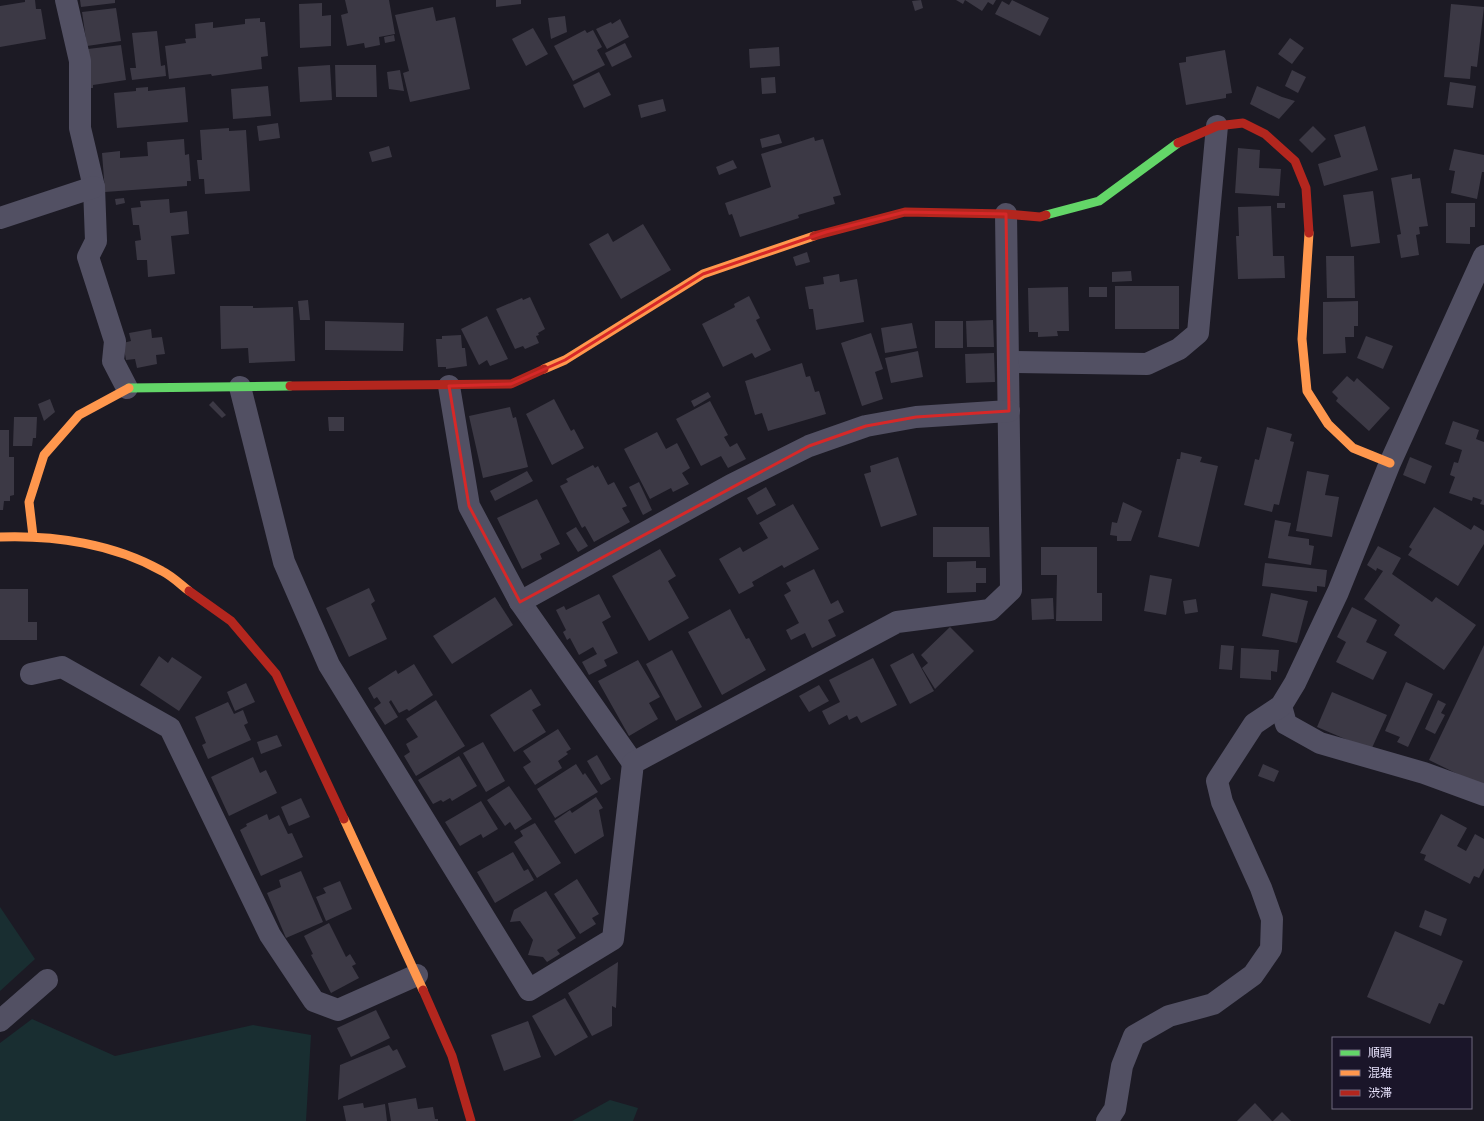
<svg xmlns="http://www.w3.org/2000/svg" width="1484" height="1121" font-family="Inter,'Noto Sans JP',sans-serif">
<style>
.green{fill:#192e31}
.building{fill:#3c3945}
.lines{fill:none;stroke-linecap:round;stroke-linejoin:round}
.street{stroke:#525063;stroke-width:22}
.fast{stroke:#63d668;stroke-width:9}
.slow{stroke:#ff974d;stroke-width:9}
.jam{stroke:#b3261e;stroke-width:9}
.marked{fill:none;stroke:#d62828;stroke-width:3;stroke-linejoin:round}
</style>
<rect width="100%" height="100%" fill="#1c1a24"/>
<g class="green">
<polygon points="0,907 35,959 0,991"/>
<polygon points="32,1019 115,1056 253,1025 311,1035 306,1121 0,1121 0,1043"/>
<polygon points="610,1100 638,1108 633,1121 572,1121"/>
</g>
<g class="building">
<polygon points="25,0 35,0 36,9 41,9 46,39 0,47 0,6 25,2"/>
<polygon points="80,0 115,0 115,3 81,7"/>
<polygon points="345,0 389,0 395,34 379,37 380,45 365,48 364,43 347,46 341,15 348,13"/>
<polygon points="496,0 521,0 521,4 496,7"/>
<polygon points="921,0 923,8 915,11 912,1"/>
<polygon points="956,0 996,0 993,5 988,2 982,11 965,0 963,4"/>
<polygon points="1012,0 1049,18 1040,36 995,14 1002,1 1009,5"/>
<polygon points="322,3 322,16 331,15 331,46 300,48 299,4"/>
<polygon points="1451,4 1484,7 1477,67 1471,66 1470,79 1444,77"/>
<polygon points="433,7 436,21 455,17 470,89 410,102 403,73 409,71 395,15"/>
<polygon points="116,8 121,41 87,46 82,12"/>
<polygon points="565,16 567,32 551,39 548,18"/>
<polygon points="260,18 260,22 265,22 268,56 261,57 262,69 212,76 211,74 169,79 165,46 186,43 185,39 196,38 195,24 213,22 213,28 245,24 245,19"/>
<polygon points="620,19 629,37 607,49 596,29 611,22 612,24"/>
<polygon points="533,28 548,54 526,66 512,39"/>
<polygon points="585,30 587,33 593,30 602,47 597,50 605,65 573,81 554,46"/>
<polygon points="157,31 161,66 165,65 166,76 132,80 130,68 136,68 132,33"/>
<polygon points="394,35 395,41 385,43 384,37"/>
<polygon points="1290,38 1304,48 1292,64 1278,54"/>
<polygon points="625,43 632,57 612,67 605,53"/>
<polygon points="121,45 126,80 93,85 93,88 88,88 88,49"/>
<polygon points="779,47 780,66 750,68 749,49"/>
<polygon points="1225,50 1232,93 1226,94 1226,98 1186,105 1179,63 1186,62 1186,57"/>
<polygon points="330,65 332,100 300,102 298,67"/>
<polygon points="335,65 376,65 377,97 336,97"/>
<polygon points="400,70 404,91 389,89 387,72"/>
<polygon points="1292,70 1306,77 1298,93 1285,86"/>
<polygon points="599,72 611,95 584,108 573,85"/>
<polygon points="775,77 776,93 762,94 761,78"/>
<polygon points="1450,82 1476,86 1473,108 1447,105"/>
<polygon points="268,86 271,116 233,119 231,89"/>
<polygon points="1257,86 1282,97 1295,101 1279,119 1250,104"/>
<polygon points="148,87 148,91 185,87 188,122 117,128 114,93 136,91 136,88"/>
<polygon points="663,99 666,111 641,118 638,105"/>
<polygon points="278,123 280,138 259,141 257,126"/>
<polygon points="1313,126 1326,139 1312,153 1299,140"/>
<polygon points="1365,126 1378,170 1324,186 1318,164 1341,157 1334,135"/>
<polygon points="229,128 229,131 246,130 250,191 205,194 204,179 199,179 197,160 202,160 200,130"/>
<polygon points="779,134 782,143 762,148 760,139"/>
<polygon points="814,137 815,141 823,139 841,195 833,197 835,204 798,215 799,218 740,237 732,214 729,215 725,203 771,187 761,154"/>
<polygon points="184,139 185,155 189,154 191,181 187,181 187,186 105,192 102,153 120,151 120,158 148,156 147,142"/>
<polygon points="389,146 392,157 372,162 369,152"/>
<polygon points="1238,148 1260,150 1259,168 1281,169 1279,196 1235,193"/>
<polygon points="1454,149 1484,155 1484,172 1482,172 1477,199 1451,193 1455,171 1449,170"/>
<polygon points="733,160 737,168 719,175 716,167"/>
<polygon points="1412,174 1412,179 1420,178 1428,226 1419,227 1420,234 1416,235 1419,255 1401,258 1397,235 1401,234 1391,178"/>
<polygon points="1373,191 1380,243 1351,247 1343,195"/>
<polygon points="124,198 125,203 116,205 115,199"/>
<polygon points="169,199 170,213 187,211 189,234 171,236 175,274 148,277 147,260 137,260 135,241 141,240 139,225 133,225 131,208 141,207 140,201"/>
<rect x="1277" y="203" width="8" height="5"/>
<polygon points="1446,203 1475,203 1475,227 1470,227 1470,244 1446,243"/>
<polygon points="1271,206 1273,256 1284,256 1285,278 1238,279 1236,236 1239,236 1238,207"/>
<polygon points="643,224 671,270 621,299 589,244 608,233 613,242"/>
<polygon points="807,252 810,262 796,266 793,257"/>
<polygon points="1326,256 1354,256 1355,298 1327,298"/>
<polygon points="1131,271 1132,281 1112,282 1112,272"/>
<polygon points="839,274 840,282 857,279 864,322 816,330 813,309 809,309 805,287 824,284 823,277"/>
<rect x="1115" y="286" width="64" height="43"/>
<polygon points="1068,287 1069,331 1057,331 1058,336 1038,337 1038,332 1029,332 1028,288"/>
<rect x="1089" y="287" width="18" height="10"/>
<polygon points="749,296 760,318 756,320 771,350 755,358 752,353 723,367 702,324 735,307 734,304"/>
<polygon points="530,297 545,329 538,333 539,335 536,336 539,343 525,349 523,346 515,349 496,309 522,298 523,300"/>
<polygon points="308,300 310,320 300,320 298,301"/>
<polygon points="1358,301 1358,326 1354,326 1354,337 1345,337 1346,353 1323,354 1323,302"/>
<polygon points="220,306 253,306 253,308 293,307 295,361 249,363 248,348 221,349"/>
<polygon points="487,316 508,359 490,366 487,360 479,365 461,329"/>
<polygon points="993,320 994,347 967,347 966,321"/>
<polygon points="325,321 404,323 403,351 325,350"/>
<rect x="935" y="321" width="28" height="27"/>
<polygon points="912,323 917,348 885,353 881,328"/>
<polygon points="151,329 152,338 162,337 165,354 156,355 157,364 137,368 135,359 126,360 123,343 131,341 129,333"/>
<polygon points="871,333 883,369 875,372 883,399 862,406 841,343"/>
<polygon points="461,335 462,348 465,348 467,366 446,369 446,367 438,367 436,339 442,339 442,336"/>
<polygon points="1366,336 1393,346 1383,369 1357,358"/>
<polygon points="918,351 923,377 891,383 885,358"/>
<polygon points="994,353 995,382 966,383 965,354"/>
<polygon points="802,363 806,377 810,376 815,392 819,391 826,414 768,431 762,413 755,415 745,381"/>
<polygon points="1347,376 1354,382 1357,378 1390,408 1369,431 1336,401 1338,398 1332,392"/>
<polygon points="708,392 711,397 694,407 691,401"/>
<polygon points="50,399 55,412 44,421 38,404"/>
<polygon points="554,399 571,431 574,429 584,448 552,465 526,414"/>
<polygon points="213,401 226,415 222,418 209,405"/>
<polygon points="710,401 728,435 724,437 730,447 737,443 746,459 728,468 721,456 701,466 676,419"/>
<polygon points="510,407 513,418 516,417 528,467 483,478 469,416"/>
<polygon points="14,417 37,417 36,438 33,438 32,446 13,446"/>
<polygon points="328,417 344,417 344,431 329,431"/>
<polygon points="1453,421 1479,430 1476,439 1484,442 1484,505 1480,504 1482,500 1473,497 1472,501 1449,493 1455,477 1450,475 1454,462 1458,463 1462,450 1445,444"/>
<polygon points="1267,427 1292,434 1290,441 1294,442 1279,505 1274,504 1272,512 1244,505 1255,459 1259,460"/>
<polygon points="0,430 9,430 9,457 14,457 14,495 10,496 10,501 4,501 3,510 0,510"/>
<polygon points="657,432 666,449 677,443 690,468 682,473 689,484 673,492 671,488 650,499 624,449"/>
<polygon points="1181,452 1202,457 1200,462 1218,466 1199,547 1158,537 1177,459 1180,459"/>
<polygon points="898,457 917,515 881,527 864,474 871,472 870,466"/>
<polygon points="1410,457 1432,466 1425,484 1403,475"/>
<polygon points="593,465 595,468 598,466 608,485 614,482 627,506 622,508 630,522 594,542 585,526 582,528 560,486 568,482 566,479"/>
<polygon points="527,471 533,481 495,501 490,491"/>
<polygon points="1307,471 1329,475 1325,495 1339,497 1332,537 1296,531"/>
<polygon points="639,482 652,510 643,515 629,487"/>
<polygon points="766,487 776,505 757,515 747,498"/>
<polygon points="537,499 560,544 540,554 542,559 522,569 497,518"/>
<polygon points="1123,502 1142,511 1131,541 1117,541 1117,536 1110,535 1112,522 1117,523"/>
<polygon points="793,504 819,549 784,568 782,565 752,582 754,586 739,594 719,559 740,547 743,552 768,538 759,523"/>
<polygon points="1434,507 1471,530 1474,525 1484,531 1484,544 1458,586 1408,555 1412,549 1409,547"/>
<polygon points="1275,520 1291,523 1288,536 1309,539 1309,545 1314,546 1311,565 1268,558"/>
<polygon points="576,527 588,546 578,552 566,533"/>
<polygon points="933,527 989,527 990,557 933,557"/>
<polygon points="1378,546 1401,558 1392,574 1432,602 1436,597 1476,625 1444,670 1394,635 1400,625 1364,599 1383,571 1377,568 1376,571 1367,565"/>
<polygon points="1041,547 1097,547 1097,593 1102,593 1102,621 1056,621 1057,575 1041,575"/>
<polygon points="660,549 676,576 668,581 689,618 649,641 612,576"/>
<polygon points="976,561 976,568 986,568 986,583 976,583 976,592 947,593 947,562"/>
<polygon points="1265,563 1327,570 1325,587 1317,586 1317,592 1262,586"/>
<polygon points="814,569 831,604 838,600 844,612 828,620 836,636 812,648 805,633 791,640 786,630 799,623 784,595 791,591 786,583"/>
<polygon points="1150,575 1172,579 1166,615 1144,611"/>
<polygon points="369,588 375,601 371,604 387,639 349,657 326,608"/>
<polygon points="0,589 28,589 28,622 37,622 37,640 0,640"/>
<polygon points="1271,593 1308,601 1297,643 1262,636"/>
<polygon points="599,594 611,617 602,622 618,653 604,660 607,666 589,675 582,662 597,654 593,647 579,655 570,638 567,640 563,632 566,630 556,610 564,606 566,610"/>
<polygon points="495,597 513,625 452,664 433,636"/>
<polygon points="1053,598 1054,619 1032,620 1031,599"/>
<polygon points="1196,599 1198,612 1185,614 1183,601"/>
<polygon points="1352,607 1377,620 1366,642 1387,652 1373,680 1336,662 1346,642 1337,637"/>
<polygon points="730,609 746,639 749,638 766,670 722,695 688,632"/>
<polygon points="950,627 974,651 935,689 922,668 928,663 921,655"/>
<polygon points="1221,645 1234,646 1232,670 1219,669"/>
<polygon points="1484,645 1484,787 1429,760"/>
<polygon points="1241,648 1279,650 1277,672 1271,671 1271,680 1240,678"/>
<polygon points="672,650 702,707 676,721 646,664"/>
<polygon points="913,653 934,691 910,704 890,665"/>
<polygon points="159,656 168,663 172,657 202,677 179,711 140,685"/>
<polygon points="873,658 897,705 861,723 857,716 849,720 847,715 829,725 822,711 840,702 829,680"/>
<polygon points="638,660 660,697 649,703 658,719 629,736 598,681"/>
<polygon points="414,664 433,695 409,711 407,709 399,713 391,700 389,702 398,717 385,725 374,708 381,703 377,697 374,699 368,688 396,670 398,674"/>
<polygon points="1406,682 1433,694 1408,747 1397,742 1400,737 1385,731"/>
<polygon points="246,683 255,702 235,711 227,692"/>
<polygon points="819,685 829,701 809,712 799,696"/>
<polygon points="531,689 541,705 532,710 546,732 514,752 490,715"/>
<polygon points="1332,692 1387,715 1371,750 1317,727"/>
<polygon points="436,700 465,746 416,776 404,756 410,752 406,744 418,737 406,719"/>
<polygon points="1438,700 1446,704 1441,713 1445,715 1435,734 1425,729"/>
<polygon points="228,702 234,714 243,710 248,723 244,725 251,740 208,759 202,745 206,743 195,717"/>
<polygon points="558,729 571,749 566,752 568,754 558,761 562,768 535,785 523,767 531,762 523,751"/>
<polygon points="277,735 282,746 261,754 257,742"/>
<polygon points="483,742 505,781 486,792 463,753"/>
<polygon points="597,755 611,779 601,785 587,761"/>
<polygon points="459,756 477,786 452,801 450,798 443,802 441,800 433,804 418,780"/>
<polygon points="253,757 260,773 266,770 277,793 229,816 211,777"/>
<polygon points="576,764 583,775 585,773 598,792 555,818 537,789"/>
<polygon points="1263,764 1279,771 1274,782 1258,776"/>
<polygon points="509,786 532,819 515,830 510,822 505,826 487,800"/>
<polygon points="596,797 603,808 599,810 604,836 575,854 554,821 570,810 572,813"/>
<polygon points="301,798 310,817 289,826 281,807"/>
<polygon points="481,801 498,829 483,838 481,834 460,846 445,822"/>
<polygon points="267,814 269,820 279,815 288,834 292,833 303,857 261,876 240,830 247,826 246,824"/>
<polygon points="1441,814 1467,828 1457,846 1466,851 1475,834 1484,839 1484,868 1479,878 1474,876 1470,884 1424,860 1426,855 1420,853"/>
<polygon points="535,823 561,863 537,878 514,842 523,836 520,831"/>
<polygon points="513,852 524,871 528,869 534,880 495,903 477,872"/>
<polygon points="301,871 323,922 286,938 267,893 281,887 279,880"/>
<polygon points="577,879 599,914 592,918 596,924 580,934 554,894"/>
<polygon points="340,881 352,909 326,921 316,897 326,893 323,888"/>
<polygon points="546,891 576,938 557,950 560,954 547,962 543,957 528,955 533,940 520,921 510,922 514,910"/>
<polygon points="1425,910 1447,919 1441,936 1419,927"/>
<polygon points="329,923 346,957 350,954 356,964 352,966 359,978 331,993 311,955 313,954 304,936"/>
<polygon points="1395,931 1463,961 1444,1005 1439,1003 1430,1024 1367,997"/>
<polygon points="618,962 616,1008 612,1006 612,1026 592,1036 568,993"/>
<polygon points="565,998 588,1037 555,1056 532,1016"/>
<polygon points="376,1010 390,1038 351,1057 337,1028"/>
<polygon points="528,1021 541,1057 504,1071 491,1035"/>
<polygon points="389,1045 393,1051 397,1049 406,1067 338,1100 340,1065"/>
<polygon points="416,1098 418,1109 433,1107 435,1119 438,1119 438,1121 391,1121 388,1103"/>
<polygon points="363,1103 364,1108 385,1104 387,1121 346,1121 343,1106"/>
<polygon points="1255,1103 1272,1121 1237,1121"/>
<polygon points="1282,1112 1291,1121 1273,1121"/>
</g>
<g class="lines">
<g class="street">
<polyline points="66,0 80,61 80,128 94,187 96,241 88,257 115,341 113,361 127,388"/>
<polyline points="0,218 94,187"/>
<polyline points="1008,362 1147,364 1179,349 1198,333 1217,126"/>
<polyline points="449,386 469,506 520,602 633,763"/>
<polyline points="240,387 284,562 329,665 529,990 613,939 633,763 897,622 990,610 1011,590 1006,214"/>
<polyline points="520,602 731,485 809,446 866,426 916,417 1009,411"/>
<polyline points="31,674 62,667 170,728 270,935 314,1001 338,1010 417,975"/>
<polyline points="1281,706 1286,724 1320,743 1424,773 1484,795"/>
<polyline points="0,1021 47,980"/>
<polyline points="1107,1121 1115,1109 1122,1066 1134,1036 1169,1016 1213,1004 1253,975 1271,949 1272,919 1261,888 1222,802 1217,781 1254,724 1281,706 1295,683 1338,592 1390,463 1484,256"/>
</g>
<g class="fast">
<polyline points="1046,215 1099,201 1178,143"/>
<polyline points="129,388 290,386"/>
</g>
<g class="slow">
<polyline points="1309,233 1302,339 1307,391 1328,424 1353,448 1390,463"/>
<polyline points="544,369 565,360 703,274 814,236"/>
<polyline points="33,536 29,502 44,455 79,415 129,388"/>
<path d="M0,537c55,-2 114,7 162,34 10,5 18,13 27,20"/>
<polyline points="344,819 423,990"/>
</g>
<g class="jam">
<polyline points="1178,143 1217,126 1243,123 1265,134 1295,161 1306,188 1309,233"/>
<polyline points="814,236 905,212 1006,214 1040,217 1046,215"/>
<polyline points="290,386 511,384 544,369"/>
<polyline points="189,591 231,621 276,674 344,819"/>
<polyline points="423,990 452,1056 471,1121"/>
</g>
</g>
<path class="marked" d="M905,212l101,2 3,197 -93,6 -50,9 -57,20 -289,156 -51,-96 -20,-120 62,-2 54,-24 138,-86 123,-42z"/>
<rect x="1332" y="1037" width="140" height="72" fill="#1a1529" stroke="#6c677d"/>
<rect x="1340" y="1050" width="20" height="6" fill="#63d668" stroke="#6c677d"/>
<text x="1368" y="1057" font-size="12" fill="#e6e1fb">順調</text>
<rect x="1340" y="1070" width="20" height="6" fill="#ff974d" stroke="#6c677d"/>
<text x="1368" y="1077" font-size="12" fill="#e6e1fb">混雑</text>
<rect x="1340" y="1090" width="20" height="6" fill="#b3261e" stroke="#6c677d"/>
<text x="1368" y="1097" font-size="12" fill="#e6e1fb">渋滞</text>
</svg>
